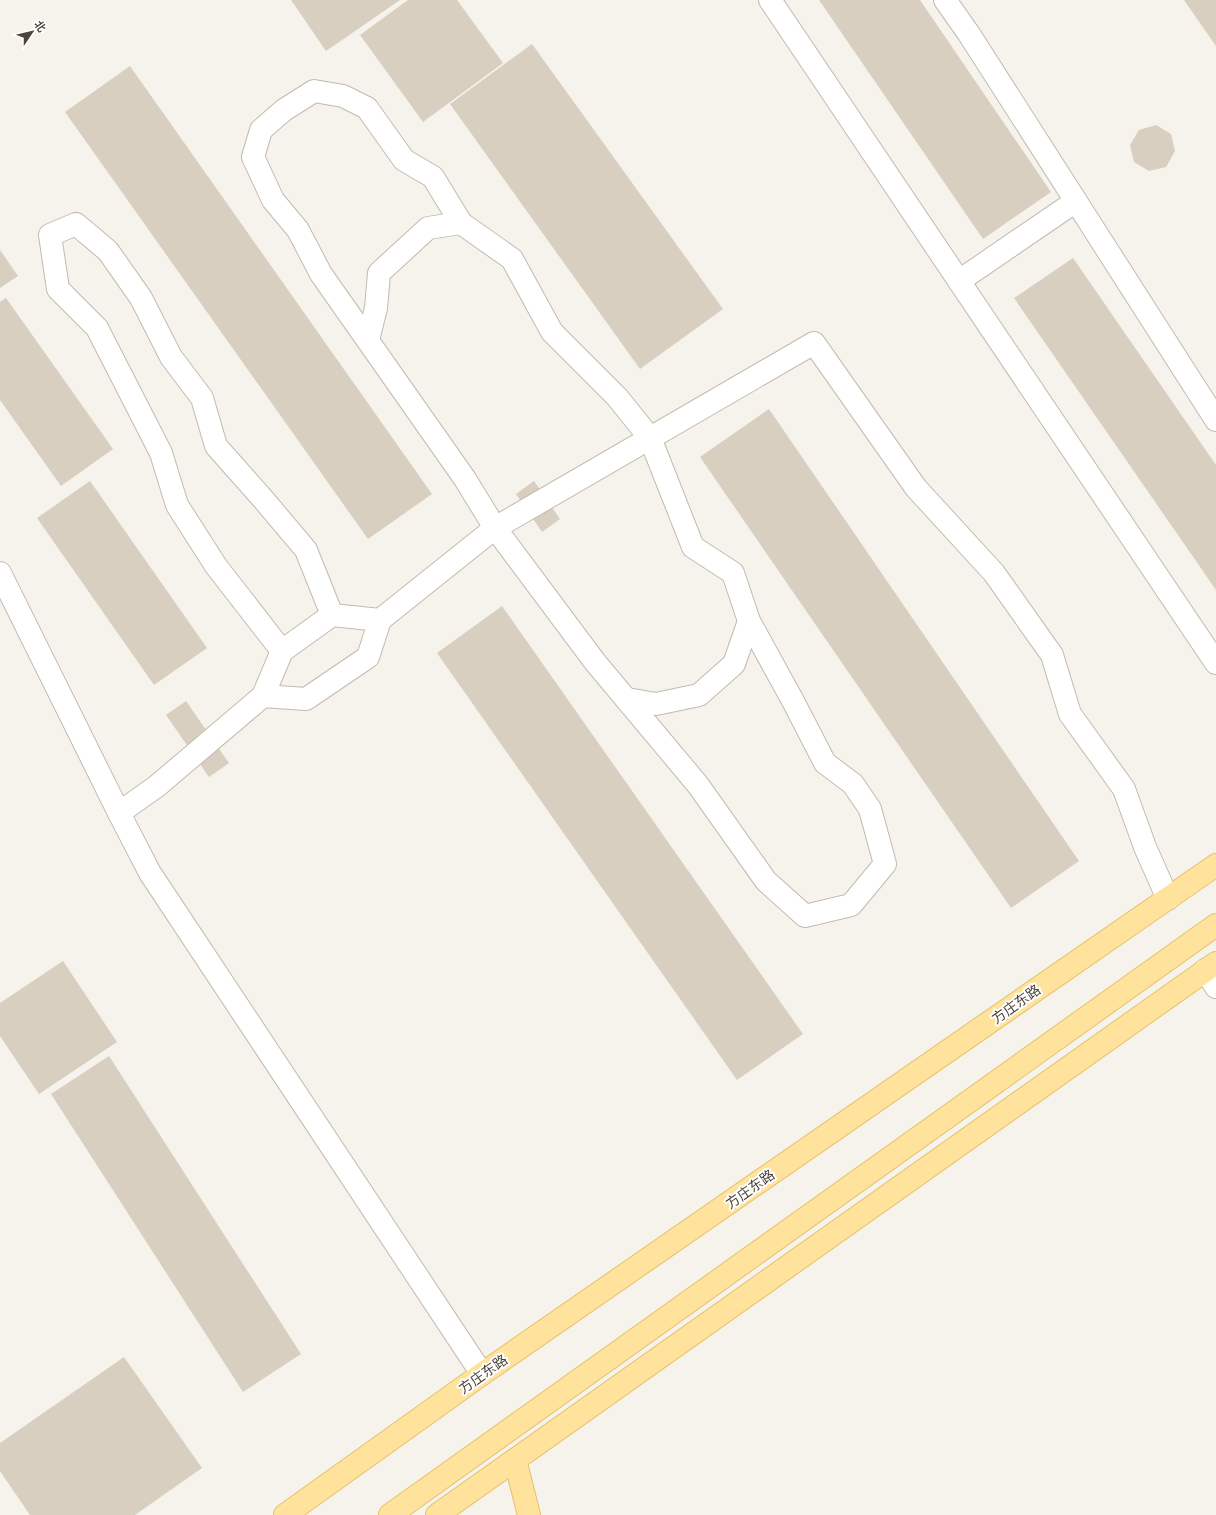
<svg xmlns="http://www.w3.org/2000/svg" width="1216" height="1515" font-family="'Archivo Narrow','Noto Sans SC',sans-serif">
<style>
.building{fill:#d8cfc1}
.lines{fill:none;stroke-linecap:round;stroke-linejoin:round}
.minor-casing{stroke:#c2bbae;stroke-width:24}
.major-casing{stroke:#e6c16a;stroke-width:24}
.minor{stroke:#fff;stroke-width:22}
.major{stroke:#ffe39c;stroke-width:22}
.labels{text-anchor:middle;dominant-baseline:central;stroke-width:4;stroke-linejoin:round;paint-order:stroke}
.street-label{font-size:14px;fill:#4b4439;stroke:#fff}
</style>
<rect width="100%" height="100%" fill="#f6f3ec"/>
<g class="building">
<polygon points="291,0 400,0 326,51"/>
<polygon points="408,0 457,0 503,63 423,122 360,35"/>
<polygon points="819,0 920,0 1051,192 983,239"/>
<polygon points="1184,0 1216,0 1216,46"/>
<polygon points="532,44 723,309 640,369 450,104"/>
<polygon points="130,66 432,494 368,539 65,112"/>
<polygon points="1156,125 1171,134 1175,151 1166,167 1149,171 1134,162 1130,145 1139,130"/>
<polygon points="0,250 18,276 0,288"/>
<polygon points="1073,258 1216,465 1216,590 1014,298"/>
<polygon points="6,298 113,449 61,486 0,400 0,302"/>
<polygon points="769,409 1079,861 1011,908 700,457"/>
<polygon points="90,481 207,648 154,685 37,518"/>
<polygon points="534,481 560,519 542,532 516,494"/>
<polygon points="502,606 803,1034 737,1080 437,653"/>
<polygon points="186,701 229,763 209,777 166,715"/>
<polygon points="63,961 117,1042 39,1094 0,1036 0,1003"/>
<polygon points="109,1056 301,1354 243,1392 51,1094"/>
<polygon points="124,1357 202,1468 135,1515 30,1515 0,1471 0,1443"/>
</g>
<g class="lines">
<defs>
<g id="minor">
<polyline points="770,0 1216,663"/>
<polyline points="945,0 969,34 1216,420"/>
<polygon points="314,91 343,96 367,108 404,160 433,177 461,223 512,259 552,332 617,397 650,438 693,547 733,573 749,621 793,701 825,763 853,784 870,809 885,864 851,905 805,916 766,881 698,785 595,662 495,528 465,479 321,274 298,230 273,200 253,157 261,130 284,110"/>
<polyline points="959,281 1076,201"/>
<polyline points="368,340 376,308 379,273 428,228 461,223"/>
<polyline points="0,573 119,813 150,873 482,1374"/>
<polyline points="282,651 216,566 177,505 161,453 97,328 58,289 50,235 76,224 108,251 141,298 171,357 202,398 216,446 263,499 306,550 332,615"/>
<polyline points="263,696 282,651 332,615 380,620"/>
<polyline points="627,699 656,704 699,695 734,664 749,621"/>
<polyline points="119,813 157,786 263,696 306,699 368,657 380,620 495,528 814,343 916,488 994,573 1052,655 1070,714 1124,789 1145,847 1168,899"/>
<polyline points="1205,970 1216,987"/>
</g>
<g id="major">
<polyline points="515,1460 529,1515"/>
<polyline points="285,1515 482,1374 1216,865"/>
<polyline points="390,1515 1216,925"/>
<polyline points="437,1515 1216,963"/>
</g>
</defs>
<use href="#minor" class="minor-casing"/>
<use href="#major" class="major-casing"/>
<use href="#minor" class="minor"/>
<use href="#major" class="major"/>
</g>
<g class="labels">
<g class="street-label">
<text transform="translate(1016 1004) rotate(-35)">方庄东路</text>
<text transform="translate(750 1189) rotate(-35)">方庄东路</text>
<text transform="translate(483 1374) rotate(-35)">方庄东路</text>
</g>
</g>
<g transform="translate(32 32) rotate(55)" stroke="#ffffff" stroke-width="3" paint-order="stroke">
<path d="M0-3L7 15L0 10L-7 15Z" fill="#4b4439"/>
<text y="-6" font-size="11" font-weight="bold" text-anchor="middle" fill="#4b4439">北</text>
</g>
</svg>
